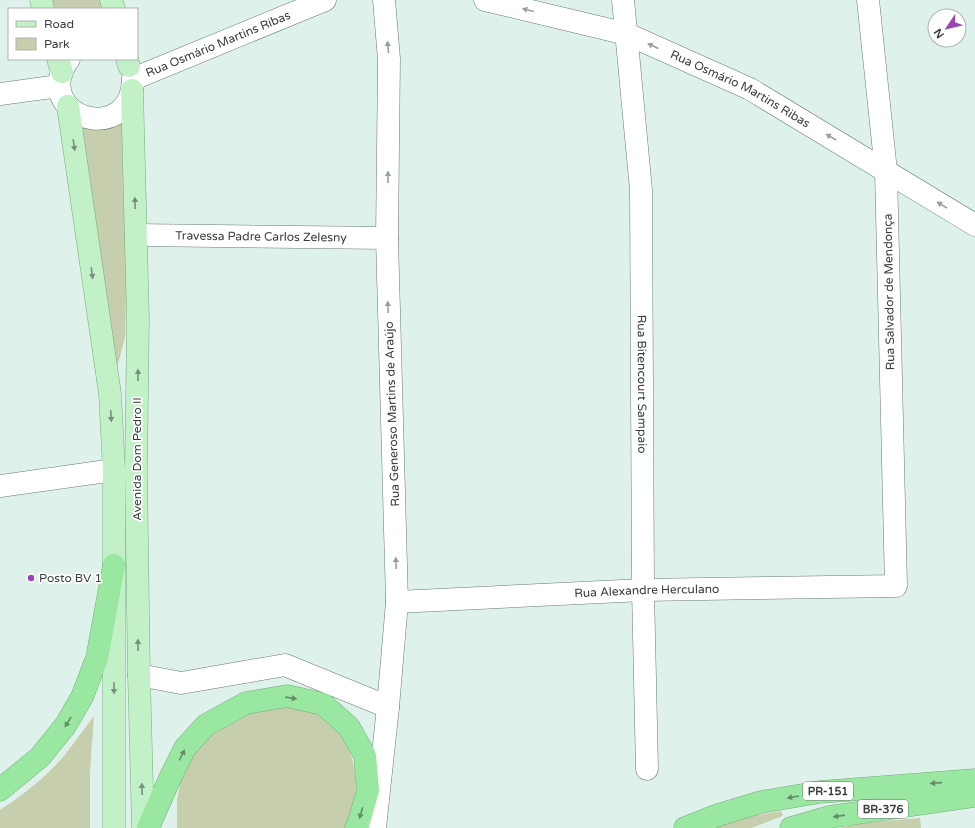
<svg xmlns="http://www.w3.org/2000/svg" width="975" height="828" font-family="'Varela Round',sans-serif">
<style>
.green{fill:#c6ceae}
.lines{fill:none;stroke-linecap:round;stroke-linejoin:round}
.minor-casing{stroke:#6a7a75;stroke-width:23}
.major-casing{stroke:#77ac7e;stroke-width:23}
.highway-casing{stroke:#77ac7e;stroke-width:23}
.minor{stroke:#fff;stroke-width:22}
.major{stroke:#c2f1c7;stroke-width:22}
.highway{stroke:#99e7a1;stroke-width:22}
.oneway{fill:#9b9e9e}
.oneway2{fill:#768f7b}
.oneway3{fill:#638a69}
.poi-dot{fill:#9947b6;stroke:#fff;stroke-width:1.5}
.labels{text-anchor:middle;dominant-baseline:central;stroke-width:3.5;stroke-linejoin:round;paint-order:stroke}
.shield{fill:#fff;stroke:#737876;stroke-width:1}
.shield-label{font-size:11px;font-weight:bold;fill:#373e3c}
.street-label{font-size:12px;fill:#373e3c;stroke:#fff}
.poi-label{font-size:12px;fill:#373e3c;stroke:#fff;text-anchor:start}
</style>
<rect width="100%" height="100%" fill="#dff1eb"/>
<g class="green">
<polygon points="45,0 100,0 103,9 46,9"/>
<polygon points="131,110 125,338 111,389 72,116"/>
<path d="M291,706c8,2 17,3 24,6 26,14 42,45 41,75 -1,14 -6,28 -11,41h-168v-28l4,-23 14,-25 21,-23 25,-14z"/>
<path d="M94,716l-4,55v57h-90v-18c23,-15 46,-33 64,-54 10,-13 20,-27 30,-40z"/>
<polygon points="781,811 783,816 751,828 712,828 746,817"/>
<polygon points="920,818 921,828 839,828 863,823"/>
</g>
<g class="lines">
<defs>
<g id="minor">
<path id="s1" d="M485,0l142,34 123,55 225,136"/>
<path id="s2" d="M623,0l18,190 2,400 4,179"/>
<path d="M69,59c-5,5 -7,13 -9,19 -8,45 69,61 73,4"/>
<path id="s3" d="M133,79l192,-79"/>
<polyline points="0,94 59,86"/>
<path id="s4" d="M136,235l251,3"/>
<polyline points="0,486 114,470"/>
<path id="s5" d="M397,602l246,-12 253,-4 -10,-415 -18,-171"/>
<polyline points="139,675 181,683 285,665 388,707"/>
<polyline points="375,828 388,707 397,602 387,238 389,59 384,0"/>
</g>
<g id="major">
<polyline points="41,0 43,9"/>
<polyline points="111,0 114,9"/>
<polyline points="58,59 62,72"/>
<polyline points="127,59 129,66"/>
<polyline points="132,90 138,319 136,472 139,675 143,828"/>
<polyline points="68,106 110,394 114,470 114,828"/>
</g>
<g id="highway">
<polyline points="0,790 40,757 65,726 82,697 97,658 114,565"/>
<polyline points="148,828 171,776 185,748 206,725 246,703 287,696 323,704 349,727 365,756 368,790 358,825 356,828"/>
<polyline points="685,828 718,815 761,802 820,792 975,780"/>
<polyline points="791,828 829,817 975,796"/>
</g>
</defs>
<use href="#minor" class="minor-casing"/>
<use href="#major" class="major-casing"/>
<use href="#highway" class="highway-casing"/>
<use href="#minor" class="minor"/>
<use href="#major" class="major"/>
<use href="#highway" class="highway"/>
</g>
<defs><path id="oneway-solid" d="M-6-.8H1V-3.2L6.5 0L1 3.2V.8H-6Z"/></defs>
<g class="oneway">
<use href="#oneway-solid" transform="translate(528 10) rotate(-166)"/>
<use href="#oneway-solid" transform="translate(653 46) rotate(-156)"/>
<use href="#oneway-solid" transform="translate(388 47) rotate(-96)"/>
<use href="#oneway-solid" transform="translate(831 137) rotate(-149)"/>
<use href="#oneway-solid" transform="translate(388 177) rotate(-89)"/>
<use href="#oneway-solid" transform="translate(942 205) rotate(-148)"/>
<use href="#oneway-solid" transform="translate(388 307) rotate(-92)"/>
<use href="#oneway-solid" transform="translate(396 563) rotate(-92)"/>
</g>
<g class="oneway2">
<use href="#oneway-solid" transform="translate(74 145) rotate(82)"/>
<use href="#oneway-solid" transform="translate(135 203) rotate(-91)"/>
<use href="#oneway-solid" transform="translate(92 273) rotate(82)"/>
<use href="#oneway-solid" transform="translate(138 375) rotate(-89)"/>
<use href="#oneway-solid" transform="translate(111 416) rotate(87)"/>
<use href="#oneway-solid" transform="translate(138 645) rotate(-91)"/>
<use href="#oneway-solid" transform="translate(114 688) rotate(90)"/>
<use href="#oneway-solid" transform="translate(142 789) rotate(-92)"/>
</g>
<g class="oneway3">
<use href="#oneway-solid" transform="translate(291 698) rotate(9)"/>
<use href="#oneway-solid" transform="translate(68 722) rotate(121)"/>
<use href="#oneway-solid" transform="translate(182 755) rotate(-63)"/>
<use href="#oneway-solid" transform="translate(936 783) rotate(176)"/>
<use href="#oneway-solid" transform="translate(793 797) rotate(170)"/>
<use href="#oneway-solid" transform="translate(361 813) rotate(106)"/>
<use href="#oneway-solid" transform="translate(839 816) rotate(172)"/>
</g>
<circle class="poi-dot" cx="31" cy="578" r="4"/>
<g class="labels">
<g class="shield">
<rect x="803" y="782" width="50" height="18" rx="3"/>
<rect x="858" y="800" width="50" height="18" rx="3"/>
</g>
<g class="shield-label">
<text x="828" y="791">PR-151</text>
<text x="883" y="809">BR-376</text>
</g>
<g class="street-label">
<text stroke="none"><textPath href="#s3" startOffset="92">Rua Osmário Martins Ribas</textPath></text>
<text stroke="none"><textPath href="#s1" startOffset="272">Rua Osmário Martins Ribas</textPath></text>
<text stroke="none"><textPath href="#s4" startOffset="125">Travessa Padre Carlos Zelesny</textPath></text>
<text transform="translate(889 292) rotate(-91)">Rua Salvador de Mendonça</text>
<text stroke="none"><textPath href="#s2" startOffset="385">Rua Bitencourt Sampaio</textPath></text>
<text transform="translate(392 414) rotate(-92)">Rua Generoso Martins de Araújo</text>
<text transform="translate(137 459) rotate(-90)">Avenida Dom Pedro II</text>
<text stroke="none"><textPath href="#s5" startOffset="250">Rua Alexandre Herculano</textPath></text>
</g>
<g class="poi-label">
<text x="39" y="578">Posto BV 1</text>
</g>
</g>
<rect x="8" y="8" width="130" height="52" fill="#ffffff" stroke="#afb2b1"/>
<rect x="16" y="21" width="20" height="6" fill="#c2f1c7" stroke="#afb2b1"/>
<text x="44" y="28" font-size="12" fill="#373e3c">Road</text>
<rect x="16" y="38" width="20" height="12" fill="#c6ceae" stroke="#afb2b1"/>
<text x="44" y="48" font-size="12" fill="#373e3c">Park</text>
<g transform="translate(947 28) rotate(235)"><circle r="19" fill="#ffffff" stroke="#afb2b1"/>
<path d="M0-3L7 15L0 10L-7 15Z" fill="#9947b6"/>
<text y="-6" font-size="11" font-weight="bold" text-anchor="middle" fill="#373e3c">N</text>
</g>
</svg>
